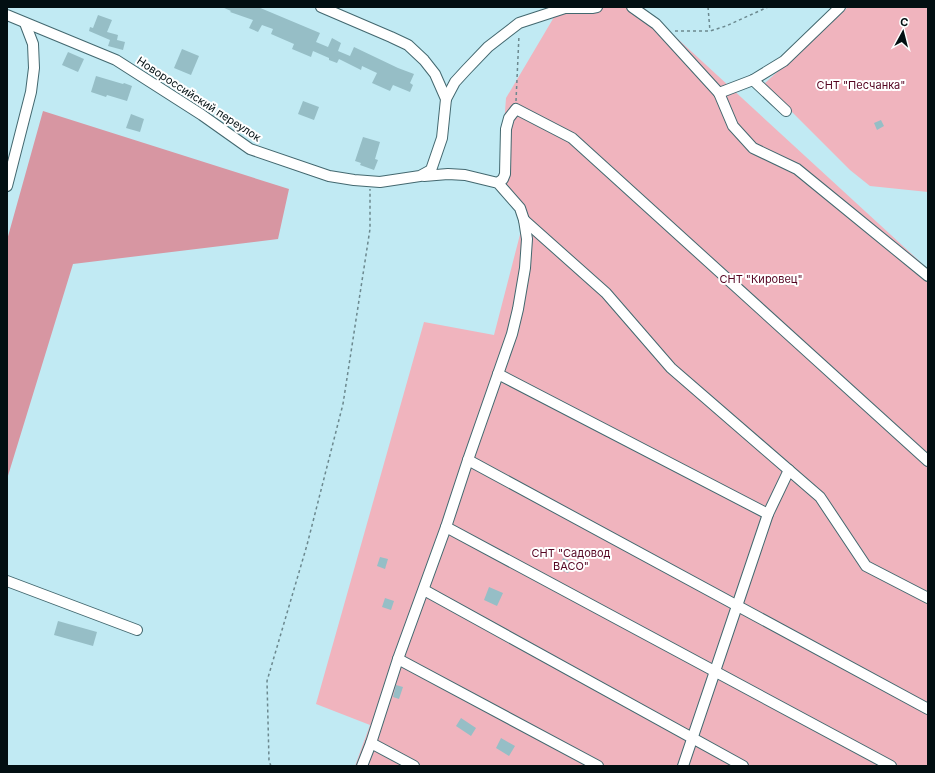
<svg xmlns="http://www.w3.org/2000/svg" width="935" height="773" font-family="Inter,sans-serif">
<style>
.green{fill:#f0b4be}
.forest{fill:#d796a2}
.building{fill:#96bec6}
.lines{fill:none;stroke-linecap:round;stroke-linejoin:round}
.minor-casing{stroke:#43686f;stroke-width:12}
.path{stroke:#6c898f;stroke-width:1.5;stroke-dasharray:3 3;stroke-linecap:butt}
.minor{stroke:#fff;stroke-width:10}
.labels{text-anchor:middle;dominant-baseline:central;stroke-width:4;stroke-linejoin:round;paint-order:stroke}
.park-label{font-size:11px;fill:#550522;stroke:#fff}
.street-label{font-size:11px;fill:#020f12;stroke:#fff}
</style>
<rect width="100%" height="100%" fill="#c1eaf3"/>
<g class="green">
<polygon points="560,7 643,7 928,269 928,594 869,564 822,493 673,363 609,288 499,193 506,98"/>
<polygon points="848,7 928,7 928,192 870,186 850,170 764,84"/>
<polygon points="523,223 603,295 668,370 818,499 863,568 928,604 928,766 355,766 370,725 316,704 424,322 494,335"/>
</g>
<polygon class="forest" points="43,111 289,189 278,239 73,264 7,479 7,240"/>
<g class="building">
<polygon points="222,7 258,7 320,33 316,42 328,47 332,38 341,43 338,51 350,56 354,47 398,68 414,74 410,83 413,85 410,92 393,85 390,91 372,83 377,73 362,66 361,70 339,59 337,63 329,60 329,58 313,51 311,57 292,49 294,44 271,34 273,29 262,25 258,32 249,28 253,20 230,12 231,11"/>
<polygon points="98,15 112,20 107,32 118,35 117,40 125,42 123,50 108,46 110,40 89,31 90,27 93,28"/>
<polygon points="182,49 199,56 191,75 174,68"/>
<polygon points="68,52 84,59 78,72 62,65"/>
<polygon points="96,76 123,84 124,83 132,86 127,101 107,95 106,97 91,92"/>
<polygon points="303,101 319,107 314,120 298,114"/>
<polygon points="131,114 144,119 140,132 126,128"/>
<polygon points="881,120 884,126 877,130 874,123"/>
<polygon points="363,137 380,142 375,159 378,160 374,170 360,165 361,163 355,161"/>
<polygon points="380,557 388,559 385,569 377,566"/>
<polygon points="563,558 573,563 568,573 559,569"/>
<polygon points="489,587 503,593 497,606 484,600"/>
<polygon points="385,598 394,601 391,610 382,607"/>
<polygon points="58,621 97,632 93,646 54,635"/>
<polygon points="396,685 403,687 399,699 393,697"/>
<polygon points="461,718 476,728 471,736 456,726"/>
<polygon points="501,738 515,746 509,756 496,748"/>
</g>
<g class="lines">
<defs>
<g id="minor">
<polyline points="632,7 656,24 719,93 753,80 784,61 840,7"/>
<polyline points="7,15 116,60 202,115 250,149 329,176 354,180 380,182 420,176 431,170 442,138 446,99 435,74 424,60 408,45 391,37 321,7"/>
<polyline points="753,80 786,111"/>
<polyline points="719,93 733,126 753,148 797,169 928,276"/>
<polyline points="446,99 455,82 466,70 488,47 519,23 565,8 592,8 597,7"/>
<polyline points="498,183 503,179 505,174 506,129 509,118 516,109 572,138 928,461"/>
<polyline points="7,186 31,92 34,68 33,44 25,23"/>
<polyline points="524,220 606,293 671,368 820,497 866,566 928,598"/>
<polyline points="498,374 768,514"/>
<polyline points="468,460 928,709"/>
<polyline points="446,527 891,766"/>
<polyline points="7,581 137,630"/>
<polyline points="424,590 743,766"/>
<polyline points="398,659 598,766"/>
<polyline points="371,743 414,766"/>
<polyline points="362,766 371,743 398,659 446,527 468,460 512,334 518,309 525,268 527,239 524,220 520,208 498,183 465,175 448,174 424,176"/>
<polyline points="683,766 768,514 789,470"/>
</g>
</defs>
<use href="#minor" class="minor-casing"/>
<g class="path">
<polyline points="708,7 710,31"/>
<polyline points="675,31 710,31 726,26 768,7"/>
<polyline points="516,101 519,35"/>
<polyline points="271,766 269,761 267,681 307,545 343,404 370,229 370,189"/>
</g>
<use href="#minor" class="minor"/>
</g>
<g class="labels">
<g class="park-label">
<text x="861" y="85">СНТ "Песчанка"</text>
<text x="761" y="279">СНТ "Кировец"</text>
<text x="571" y="553">СНТ "Садовод<tspan x="571" dy="13">ВАСО"</tspan></text>
</g>
<g class="street-label">
<text transform="translate(199 99) rotate(33)">Новороссийский переулок</text>
</g>
</g>
<rect width="935" height="773" fill="none" stroke="#020f12" stroke-width="16"/>
<g transform="translate(903 32) rotate(7)" stroke="#ffffff" stroke-width="3" paint-order="stroke">
<path d="M0-3L7 15L0 10L-7 15Z" fill="#020f12"/>
<text y="-6" font-size="11" font-weight="bold" text-anchor="middle" fill="#020f12">С</text>
</g>
</svg>
